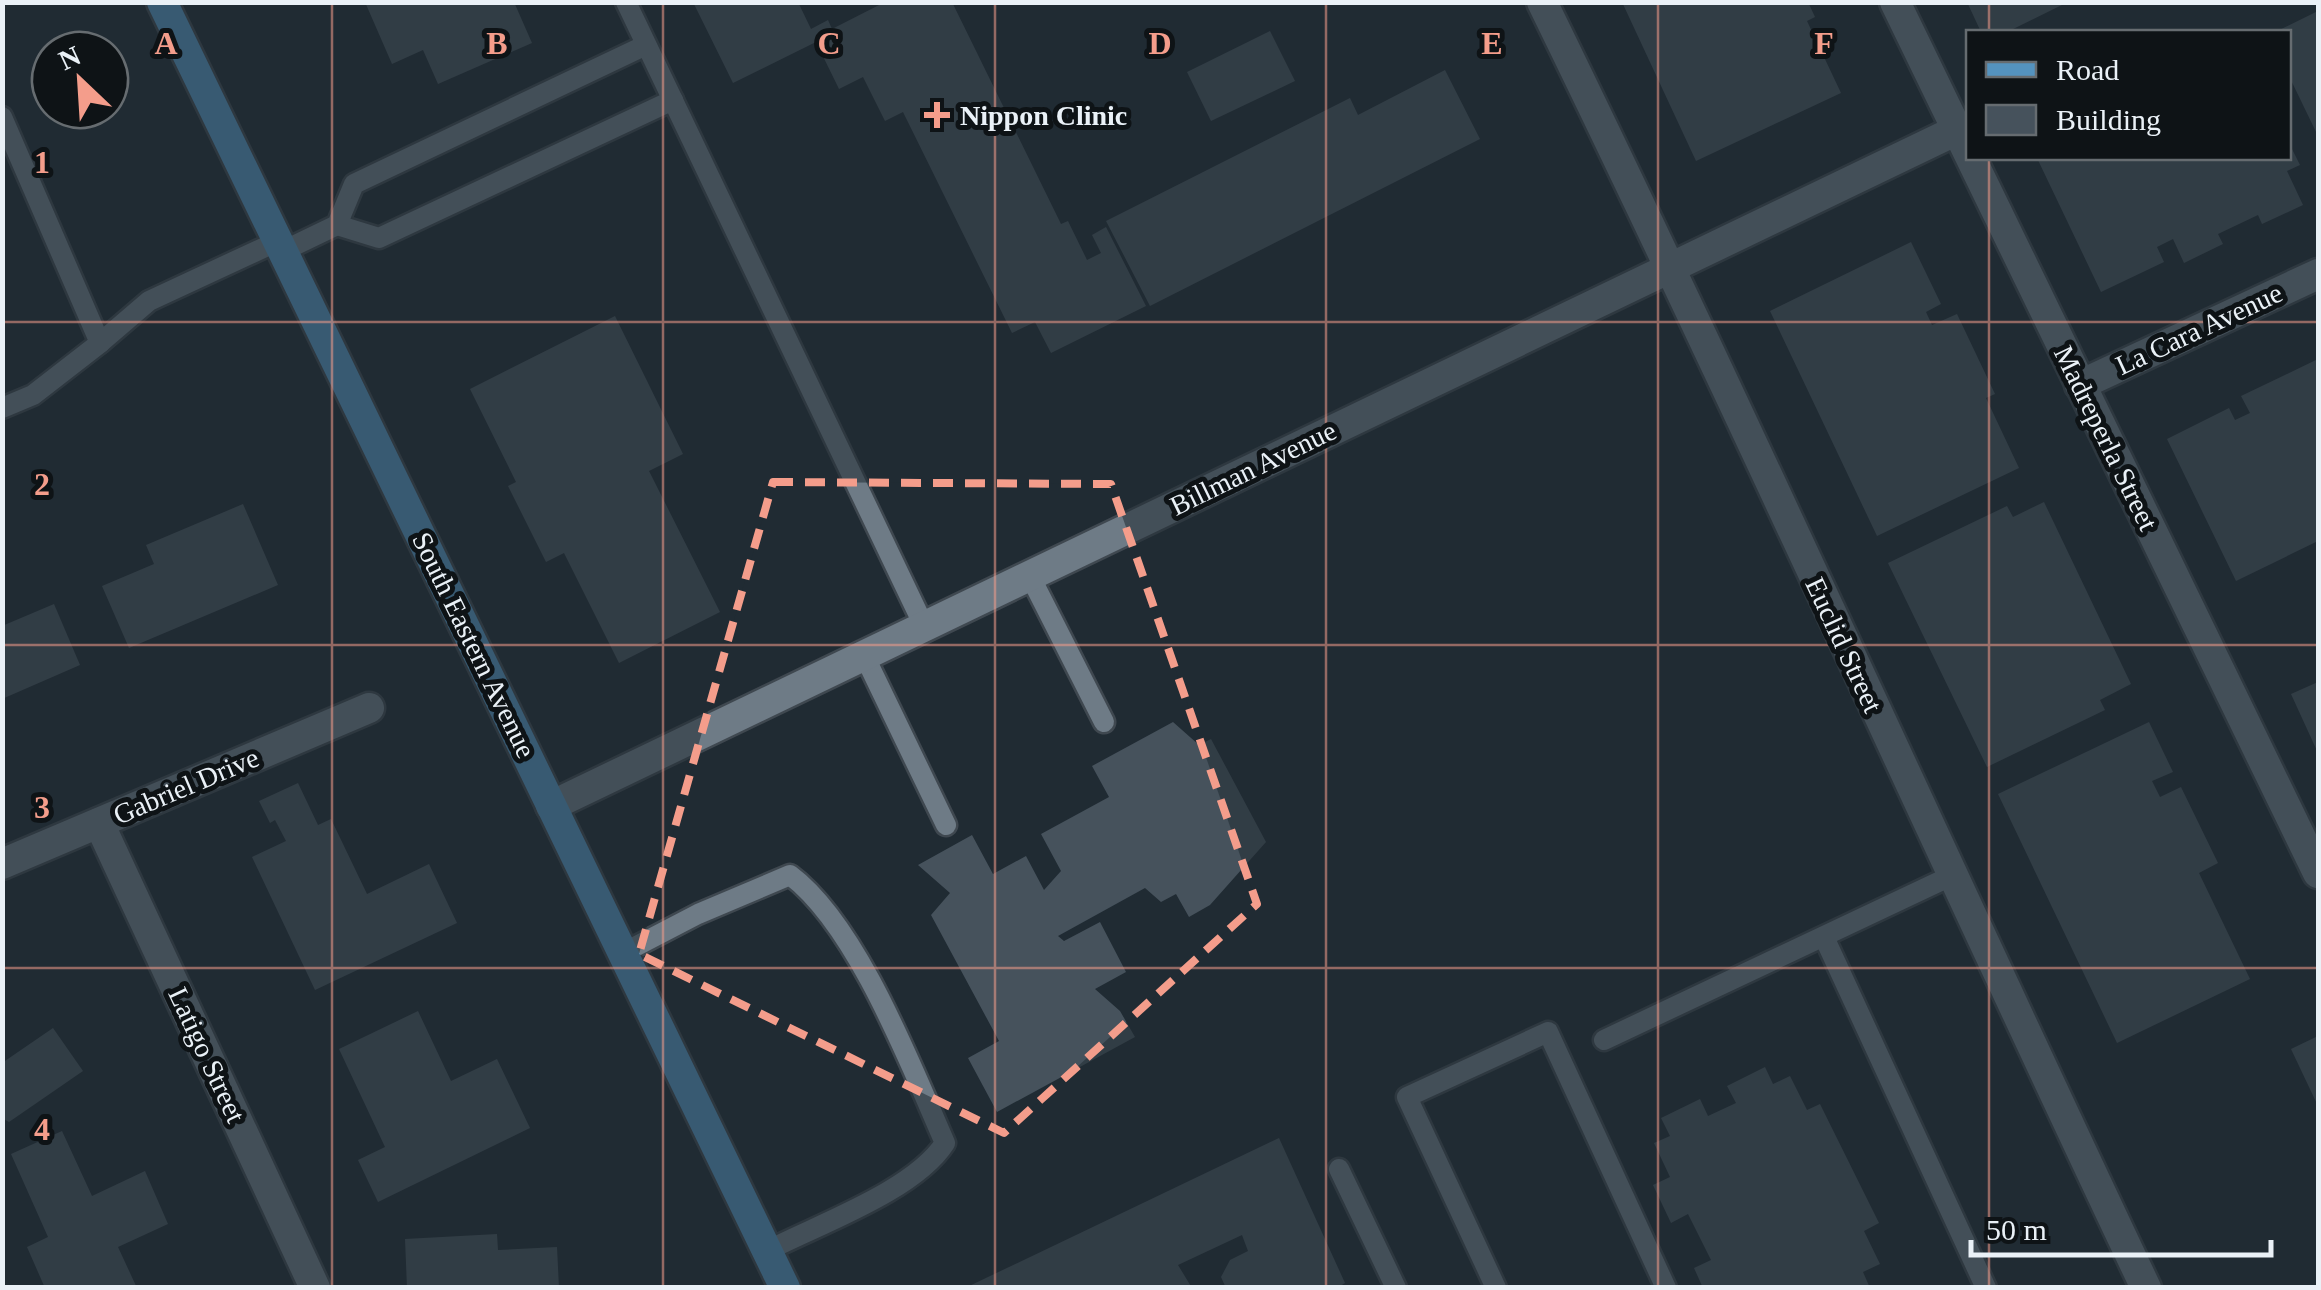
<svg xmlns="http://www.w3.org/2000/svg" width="2321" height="1290" font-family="'Times New Roman',serif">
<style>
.building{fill:#46525c}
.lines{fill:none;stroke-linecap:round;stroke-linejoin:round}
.service-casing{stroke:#3f4850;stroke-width:25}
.minor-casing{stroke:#3f4850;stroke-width:35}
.primary-casing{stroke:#3f4850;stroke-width:35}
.service{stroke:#6e7b86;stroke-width:20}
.minor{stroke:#6e7b86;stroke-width:30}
.primary{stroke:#5493bf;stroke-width:30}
.marked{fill:none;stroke:#f49d8b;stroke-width:8;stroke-dasharray:20 12;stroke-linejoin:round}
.grid{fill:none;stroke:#f49d8b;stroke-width:2.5;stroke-opacity:0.55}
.poi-dot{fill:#f49d8b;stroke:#0e1316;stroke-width:4}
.labels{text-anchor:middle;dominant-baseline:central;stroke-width:10;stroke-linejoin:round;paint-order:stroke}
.poi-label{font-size:28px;font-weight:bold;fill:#eaf1f7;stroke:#0e1316;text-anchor:start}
.street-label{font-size:28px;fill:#eaf1f7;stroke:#0e1316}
.grid-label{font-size:32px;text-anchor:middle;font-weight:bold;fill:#f49d8b;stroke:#0e1316;stroke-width:10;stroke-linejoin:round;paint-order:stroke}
</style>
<rect width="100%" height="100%" fill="#202b33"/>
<g class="building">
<polygon points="365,2 514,2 532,43 438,84 423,50 392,64"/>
<polygon points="693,2 798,2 811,29 828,20 832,29 885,2 952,2 1061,224 1068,221 1087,260 1101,253 1092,235 1106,227 1146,306 1051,353 1035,322 1012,333 903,112 885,121 863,77 839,89 816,42 733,83"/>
<polygon points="1622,2 1808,2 1815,17 1807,21 1841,93 1696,161"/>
<polygon points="1967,2 2068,2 2007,32 1981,32"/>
<polygon points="2318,11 2318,136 2288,74 2288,32 2275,32"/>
<polygon points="1270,31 1295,81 1211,121 1187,72"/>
<polygon points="1445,70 1480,139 1150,306 1106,221 1350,98 1358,115"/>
<polygon points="2288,141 2300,165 2287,171 2303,205 2262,224 2258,215 2218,234 2223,244 2184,263 2173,239 2157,247 2164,262 2101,292 2037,158 2288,158"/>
<polygon points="1911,242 1941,304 1926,312 1932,325 1957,314 1995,394 1986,398 2019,468 1877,536 1770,311"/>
<polygon points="615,316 683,454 649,471 720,612 619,663 564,553 546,562 508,486 516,482 470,389"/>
<polygon points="2318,359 2318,541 2236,581 2167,439 2229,408 2235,420 2250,413 2241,396"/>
<polygon points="2044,502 2131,684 2100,700 2105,710 1987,767 1888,563 2007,506 2013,517"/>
<polygon points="243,504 278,585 129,648 102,586 154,564 146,545"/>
<polygon points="54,604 80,665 2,699 2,626"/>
<polygon points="2318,682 2318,753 2291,694"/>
<polygon points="1173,722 1199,745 1211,739 1266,842 1210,905 1189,917 1176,894 1161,902 1145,888 1058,936 1064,941 1100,922 1126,972 1095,989 1120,1011 1135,1037 997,1112 968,1058 999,1041 931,915 950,893 918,865 972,835 993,874 1026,856 1044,890 1061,871 1041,834 1109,797 1092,766"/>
<polygon points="2149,722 2173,772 2152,781 2160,797 2181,787 2218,863 2199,873 2250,979 2117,1043 1998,794"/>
<polygon points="298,783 318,825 331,819 367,894 429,864 457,923 315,990 252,857 286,841 275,820 270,823 259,801"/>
<polygon points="418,1011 451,1081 497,1059 530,1128 378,1202 358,1160 385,1147 339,1049"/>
<polygon points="53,1028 83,1071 9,1122 2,1118 2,1063"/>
<polygon points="2318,1036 2318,1106 2291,1049"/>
<polygon points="1765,1067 1773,1084 1790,1076 1807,1110 1820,1104 1879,1223 1864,1231 1880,1264 1863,1272 1870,1288 1703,1288 1694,1268 1711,1260 1688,1214 1671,1223 1653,1185 1670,1177 1654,1143 1670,1136 1661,1118 1700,1099 1708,1116 1736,1103 1727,1086"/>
<polygon points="62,1131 92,1196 145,1171 168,1224 118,1247 137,1288 45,1288 27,1247 48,1237 11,1154"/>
<polygon points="1279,1138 1345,1283 1337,1288 1226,1288 1221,1277 1230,1260 1248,1251 1242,1235 1178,1265 1192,1288 965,1288"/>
<polygon points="497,1234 498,1250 557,1247 559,1288 407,1288 405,1239"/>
</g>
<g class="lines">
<defs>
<g id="service">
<polyline points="626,2 924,626"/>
<polyline points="2,117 100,343 33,395 2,408"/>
<polyline points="337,225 379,238 673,100"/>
<polyline points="283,251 337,225 354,184 646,45"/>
<polyline points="100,343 149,301 278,241"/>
<polyline points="1030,576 1104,722"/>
<polyline points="864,655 946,825"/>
<polyline points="1824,937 1986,1288"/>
<path d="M623,953l75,-39 92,-39c67,50 121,191 155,268 -31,48 -126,81 -178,108"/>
<polyline points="1604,1040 1951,876"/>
<polyline points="1339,1169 1396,1288"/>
<polyline points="1496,1288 1407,1097 1548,1032 1666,1288"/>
</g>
<g id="minor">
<path d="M1542,2c208,426 401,858 604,1286"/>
<polyline points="1895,2 2318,873"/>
<polyline points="2080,385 2318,274"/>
<polyline points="551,806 1955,131"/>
<polyline points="99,823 315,1288"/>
<polyline points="2,864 369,708"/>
</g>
<polyline id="primary" points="162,2 785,1288"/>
</defs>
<use href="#service" class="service-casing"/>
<use href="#minor" class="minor-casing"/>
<use href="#primary" class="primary-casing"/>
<use href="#service" class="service"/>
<use href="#minor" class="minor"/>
<use href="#primary" class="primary"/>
</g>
<path d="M0 0H2321V1290H0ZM773,482l338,2 146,420 -253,229 -365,-179z" fill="#202b33" fill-opacity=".55" fill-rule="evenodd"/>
<path class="marked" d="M773,482l338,2 146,420 -253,229 -365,-179z"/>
<path class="grid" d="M332,2v1286M663,2v1286M995,2v1286M1326,2v1286M1658,2v1286M1989,2v30M1989,158v1130M2,322h2316M2,645h2316M2,968h2316"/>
<path class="poi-dot" d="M932 100h10v10h10v10h-10v10h-10v-10h-10v-10h10z"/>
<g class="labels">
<g class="poi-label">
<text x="960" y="115">Nippon Clinic</text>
</g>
<g class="street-label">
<text transform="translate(2199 329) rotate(-25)">La Cara Avenue</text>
<text transform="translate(2106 438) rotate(64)">Madreperla Street</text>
<text transform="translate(1253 468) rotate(-26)">Billman Avenue</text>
<text transform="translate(474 645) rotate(64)">South Eastern Avenue</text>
<text transform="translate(1844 645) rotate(65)">Euclid Street</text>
<text transform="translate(186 786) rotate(-23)">Gabriel Drive</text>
<text transform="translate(207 1055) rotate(65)">Latigo Street</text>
</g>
</g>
<g class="grid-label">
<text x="166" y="54">A</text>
<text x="497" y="54">B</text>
<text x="829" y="54">C</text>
<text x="1160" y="54">D</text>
<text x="1492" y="54">E</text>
<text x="1824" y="54">F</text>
<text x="42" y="173">1</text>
<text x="42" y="495">2</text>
<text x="42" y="818">3</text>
<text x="42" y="1140">4</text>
</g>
<rect width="2321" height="1290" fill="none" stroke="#eaf1f7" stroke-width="10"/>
<rect x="1966" y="30" width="325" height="130" fill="#0e1316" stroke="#666c70" stroke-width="2.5"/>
<rect x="1986" y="62" width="50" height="15" fill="#5493bf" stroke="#666c70" stroke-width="2.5"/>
<text x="2056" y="80" font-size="30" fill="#eaf1f7">Road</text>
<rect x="1986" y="105" width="50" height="30" fill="#46525c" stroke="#666c70" stroke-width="2.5"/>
<text x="2056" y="130" font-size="30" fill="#eaf1f7">Building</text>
<g transform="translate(80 80) rotate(335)"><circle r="48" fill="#0e1316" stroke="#666c70" stroke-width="2.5"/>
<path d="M0-8L18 38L0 25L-18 38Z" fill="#f49d8b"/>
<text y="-15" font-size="28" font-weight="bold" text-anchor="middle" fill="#eaf1f7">N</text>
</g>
<path d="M1971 1240v15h300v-15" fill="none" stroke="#eaf1f7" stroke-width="5"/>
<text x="1986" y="1240" font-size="30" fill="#eaf1f7" stroke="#0e1316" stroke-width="8" paint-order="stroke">50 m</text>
</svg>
